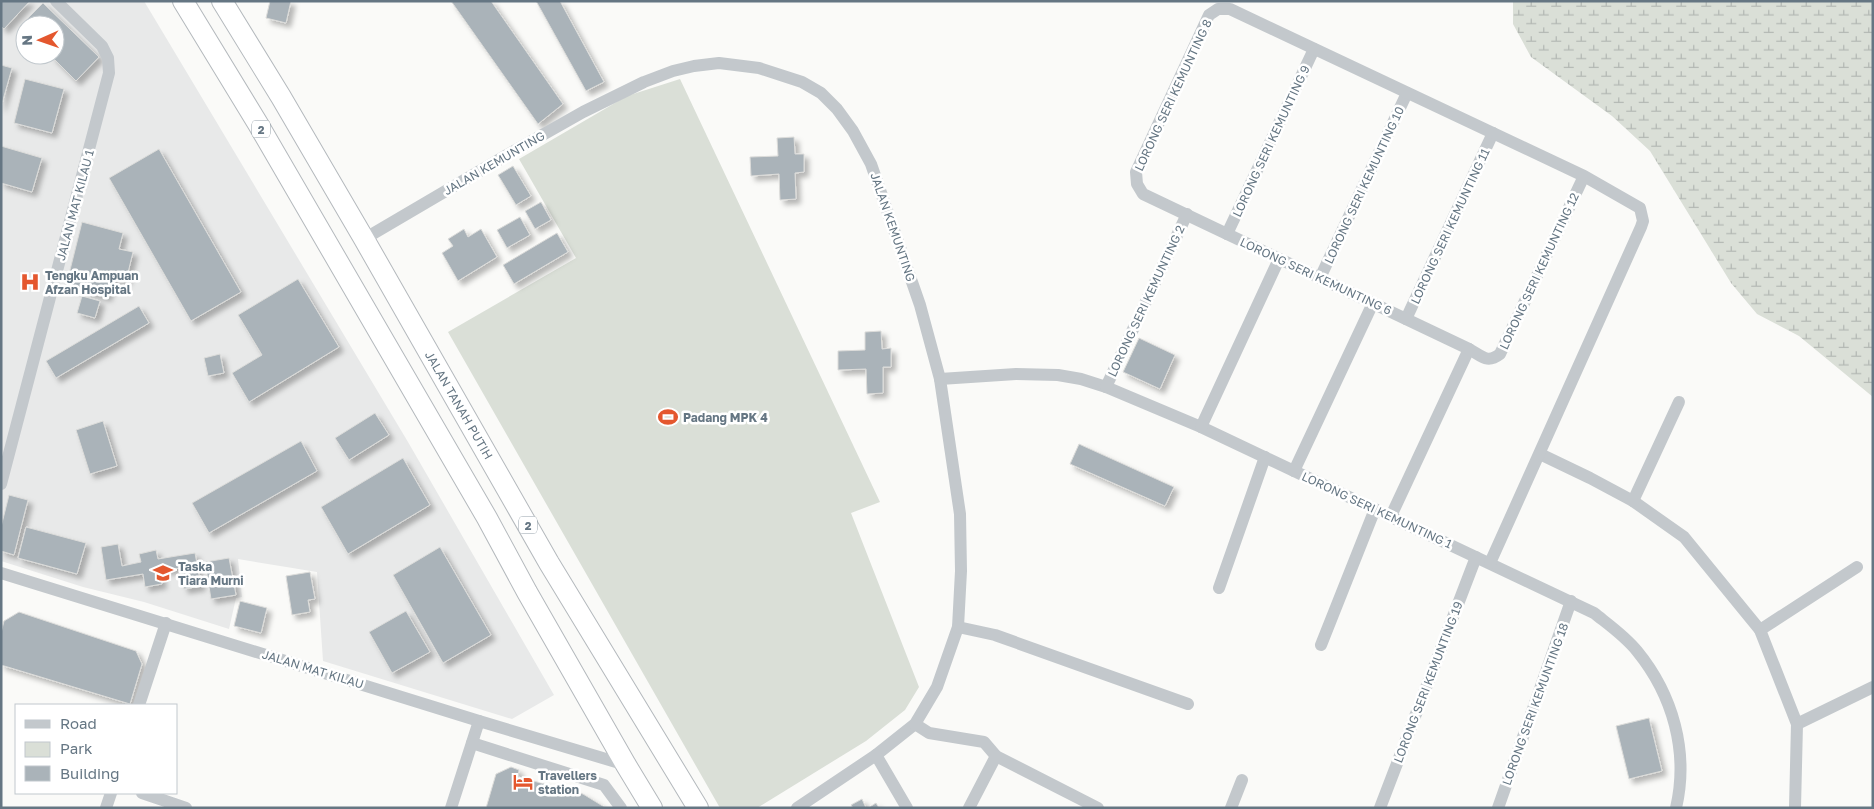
<svg xmlns="http://www.w3.org/2000/svg" width="1874" height="809" font-family="'Golos Text',sans-serif">
<style>
.built{fill:#e8e9e9;fill-rule:evenodd}
.green{fill:#dadfd7}
.wetland{fill:url(#wetland-marsh)}
.building{fill:#aab3b9;stroke:#dcdcda;filter:url(#shadow)}
.lines{fill:none;stroke-linecap:round;stroke-linejoin:round}
.trunk-casing{stroke:#b4b9bd;stroke-width:22}
.minor{stroke:#c3c8cc;stroke-width:12}
.trunk{stroke:#fff;stroke-width:20}
.labels{text-anchor:middle;dominant-baseline:central;stroke-width:5;stroke-linejoin:round;paint-order:stroke}
.shield{fill:#fff;stroke:#939fa8;stroke-width:1}
.shield-label{font-size:11px;font-weight:bold;fill:#657683}
.street-label{font-size:12px;fill:#657683;stroke:#fff}
.poi-label{font-size:12px;font-weight:bold;fill:#657683;stroke:#fff;text-anchor:start}
</style>
<defs>
<pattern id="wetland-marsh" width="20" height="14" patternUnits="userSpaceOnUse" patternTransform="scale(1.25)"><rect width="20" height="14" fill="#dadfd7"/><path d="M1 5h8M5 5V1M11 12h8M15 12V8" fill="none" stroke="#b4b9b4"/></pattern>
<filter id="shadow"><feDropShadow dx="4.5" dy="4.5" stdDeviation="2.5" flood-color="#0004"/></filter>
</defs>
<rect width="100%" height="100%" fill="#fafaf8"/>
<path class="built" d="M1,1h143l264,441 146,253 -42,24 -189,-58 -6,-89 -79,-13 4,38 -6,1 -7,31 -85,-27 -61,-15 -82,-26zM25,25h30v30h-30z"/>
<polygon class="green" points="680,79 880,502 851,513 919,687 905,710 866,741 757,808 720,808 448,332 576,258 519,159 627,96"/>
<polygon class="wetland" points="1513,1 1873,1 1873,397 1799,336 1757,314 1731,283 1650,151 1612,116 1531,57 1513,24"/>
<g class="building">
<polygon points="1,1 30,1 4,29 1,26"/>
<polygon points="270,1 291,1 286,23 266,18"/>
<polygon points="451,1 491,1 563,104 538,124"/>
<polygon points="536,1 560,1 604,82 586,91"/>
<polygon points="43,3 99,57 76,81 50,55 55,55 55,25 25,25 25,31 20,26"/>
<polygon points="1,65 12,68 1,107"/>
<polygon points="25,79 64,89 52,133 14,123"/>
<polygon points="794,137 795,154 804,154 804,172 795,173 796,199 780,200 779,174 751,176 750,157 778,156 777,138"/>
<polygon points="1,146 42,158 32,192 1,183"/>
<polygon points="159,149 241,292 191,321 109,178"/>
<polygon points="513,166 531,196 516,205 498,175"/>
<polygon points="541,202 551,220 535,229 525,211"/>
<polygon points="520,217 530,235 507,248 497,230"/>
<polygon points="82,222 123,233 119,249 133,252 126,281 112,278 107,297 66,286"/>
<polygon points="464,229 468,237 481,229 497,257 458,281 442,253 453,246 448,239"/>
<polygon points="557,233 568,252 514,284 503,265"/>
<polygon points="298,279 339,347 249,402 232,373 262,355 238,315"/>
<polygon points="82,296 100,301 95,318 77,313"/>
<polygon points="139,306 149,323 56,378 46,361"/>
<polygon points="881,331 882,349 891,348 891,367 883,367 883,393 867,394 866,369 838,370 838,351 865,350 865,332"/>
<polygon points="1139,338 1175,355 1160,389 1123,372"/>
<polygon points="220,354 224,373 208,376 204,358"/>
<polygon points="375,413 389,435 349,460 335,438"/>
<polygon points="103,421 117,466 90,474 76,430"/>
<polygon points="301,441 317,471 209,533 192,503"/>
<polygon points="1079,444 1174,487 1165,506 1070,464"/>
<polygon points="403,458 430,505 348,554 321,507"/>
<polygon points="9,495 28,500 14,555 1,551 1,527"/>
<polygon points="26,527 86,543 77,574 18,558"/>
<polygon points="118,544 122,566 141,562 139,554 156,550 158,559 195,553 201,586 184,589 180,568 160,571 162,584 145,587 143,574 106,580 101,547"/>
<polygon points="440,547 491,635 443,663 393,575"/>
<polygon points="229,558 236,595 211,599 205,562"/>
<polygon points="310,572 315,599 308,600 310,612 292,615 286,576"/>
<polygon points="240,601 267,608 261,633 234,626"/>
<polygon points="406,611 430,652 392,673 369,632"/>
<polygon points="19,612 136,651 142,664 130,704 1,665 1,633 4,621"/>
<polygon points="1649,718 1662,771 1629,779 1616,726"/>
<polygon points="511,767 519,770 518,777 583,794 606,808 486,808 496,774"/>
<polygon points="862,799 866,808 853,808 851,805"/>
<polygon points="876,803 879,808 868,808"/>
</g>
<g class="lines">
<defs>
<g id="trunk">
<polyline points="183,1 258,124 487,518 527,592 626,765 652,808"/>
<polyline points="222,1 281,97 364,239 549,563 698,808"/>
</g>
</defs>
<use href="#trunk" class="trunk-casing"/>
<g class="minor">
<polyline points="1227,234 1314,49"/>
<polyline points="364,239 507,155 583,112 644,82 673,71 694,66 719,63 759,68 802,82 821,93 837,109 853,131 871,164 920,305 940,379 960,514 961,571 958,627 937,687 915,724 876,755 797,808"/>
<polyline points="1320,278 1407,93"/>
<polyline points="1406,319 1493,133"/>
<path d="M940,379l76,-5 42,1 23,4 25,8 95,40 393,186c15,12 31,23 43,38 36,44 52,101 39,157"/>
<polyline points="1106,387 1187,214"/>
<polyline points="1201,427 1279,259"/>
<polyline points="1540,454 1590,478 1633,501 1684,537 1760,630 1797,724 1795,808"/>
<polyline points="1294,471 1373,303"/>
<polyline points="1,484 109,73 108,58 102,46 56,1"/>
<polyline points="1633,501 1679,402"/>
<polyline points="1391,516 1469,349"/>
<path d="M1490,563l151,-336 2,-6 -3,-13 -56,-32 -354,-167h-12l-9,6 -73,157 1,12 6,10 326,155c13,7 18,15 31,5l84,-178"/>
<polyline points="1,573 479,721 626,765"/>
<polyline points="1219,588 1265,457"/>
<polyline points="958,627 995,635 1188,704"/>
<polyline points="1760,630 1857,567"/>
<polyline points="1321,645 1375,509"/>
<polyline points="139,705 166,623"/>
<polyline points="915,724 929,733 984,742 996,756 1098,808"/>
<polyline points="1797,724 1873,687"/>
<polyline points="472,743 604,785 621,808"/>
<polyline points="876,755 907,808"/>
<polyline points="142,793 186,808"/>
<polyline points="106,808 111,793"/>
<polyline points="451,808 479,721"/>
<polyline points="969,808 996,756"/>
<polyline points="1231,808 1242,780"/>
<polyline points="1380,808 1476,557"/>
<polyline points="1498,808 1571,601"/>
</g>
<use href="#trunk" class="trunk"/>
</g>
<defs>
<symbol id="hospital-bare" viewBox="-9 -9 18 18"><path d="M-5-5h3v3.5h4V-5h3V5h-3V1.5h-4V5h-3Z" fill="#e4572e" stroke="#fff" stroke-width="2.5" paint-order="stroke"/></symbol>
<symbol id="stadium-bare" viewBox="-9 -9 18 18"><path d="M0-5a6.5 5 0 1 0 0 10a6.5 5 0 1 0 0-10ZM-3.5-1.8h7v3.6h-7Z" fill="#e4572e" stroke="#fff" stroke-width="2.5" paint-order="stroke"/></symbol>
<symbol id="school-bare" viewBox="-9 -9 18 18"><path d="M0-5L7-2L0 1L-7-2ZM-4 1L0 2.5L4 1V4Q0 6-4 4Z" fill="#e4572e" stroke="#fff" stroke-width="2.5" paint-order="stroke"/></symbol>
<symbol id="hotel-bare" viewBox="-9 -9 18 18"><path d="M-6-4.5h1.5V1H6V5H4.5V3h-9V5H-6ZM-4 0a1.8 1.8 0 1 1 3.6 0ZM.5 0V-2.5h3Q6-2.5 6 0Z" fill="#e4572e" stroke="#fff" stroke-width="2.5" paint-order="stroke"/></symbol>
</defs>
<g fill-rule="evenodd">
<use href="#hospital-bare" x="16" y="268" width="28" height="28"/>
<use href="#stadium-bare" x="654" y="403" width="28" height="28"/>
<use href="#school-bare" x="149" y="559" width="28" height="28"/>
<use href="#hotel-bare" x="509" y="768" width="28" height="28"/>
</g>
<g class="labels">
<g class="shield">
<rect x="252" y="120.5" width="18" height="17" rx="4"/>
<rect x="519" y="516.5" width="18" height="17" rx="4"/>
</g>
<g class="shield-label">
<text x="261" y="129">2</text>
<text x="528" y="525">2</text>
</g>
<g class="street-label">
<text transform="translate(1173 95) rotate(-65)">LORONG SERI KEMUNTING 8</text>
<text transform="translate(1271 141) rotate(-65)">LORONG SERI KEMUNTING 9</text>
<text transform="translate(494 163) rotate(-30)">JALAN KEMUNTING</text>
<text transform="translate(1364 185) rotate(-65)">LORONG SERI KEMUNTING 10</text>
<text transform="translate(75 205) rotate(-75)">JALAN MAT KILAU 1</text>
<text transform="translate(1450 226) rotate(-65)">LORONG SERI KEMUNTING 11</text>
<text transform="translate(893 227) rotate(71)">JALAN KEMUNTING</text>
<text transform="translate(1539 271) rotate(-65)">LORONG SERI KEMUNTING 12</text>
<text transform="translate(1316 276) rotate(25)">LORONG SERI KEMUNTING 6</text>
<text transform="translate(1146 301) rotate(-65)">LORONG SERI KEMUNTING 2</text>
<text transform="translate(459 405) rotate(60)">JALAN TANAH PUTIH</text>
<text transform="translate(1377 510) rotate(25)">LORONG SERI KEMUNTING 1</text>
<text transform="translate(313 669) rotate(17)">JALAN MAT KILAU</text>
<text transform="translate(1428 682) rotate(-69)">LORONG SERI KEMUNTING 19</text>
<text transform="translate(1535 704) rotate(-70)">LORONG SERI KEMUNTING 18</text>
</g>
<g class="poi-label">
<text x="45" y="275">Tengku Ampuan<tspan x="45" dy="14">Afzan Hospital</tspan></text>
<text x="683" y="417">Padang MPK 4</text>
<text x="178" y="566">Taska<tspan x="178" dy="14">Tiara Murni</tspan></text>
<text x="538" y="775">Travellers<tspan x="538" dy="14">station</tspan></text>
</g>
</g>
<rect width="1874" height="809" fill="none" stroke="#657683" stroke-width="5"/>
<rect x="15" y="704" width="162" height="90" fill="#ffffff" stroke="#c1c8cd"/>
<rect x="25" y="720" width="25" height="8" fill="#c3c8cc" stroke="#c1c8cd"/>
<text x="60" y="729" font-size="15" fill="#657683">Road</text>
<rect x="25" y="742" width="25" height="15" fill="#dadfd7" stroke="#c1c8cd"/>
<text x="60" y="754" font-size="15" fill="#657683">Park</text>
<rect x="25" y="766" width="25" height="15" fill="#aab3b9" stroke="#c1c8cd"/>
<text x="60" y="779" font-size="15" fill="#657683">Building</text>
<g transform="translate(40 40) rotate(268)"><circle r="24" fill="#ffffff" stroke="#c1c8cd"/>
<path d="M0-4L9 19L0 12L-9 19Z" fill="#e4572e"/>
<text y="-8" font-size="14" font-weight="bold" text-anchor="middle" fill="#657683">N</text>
</g>
</svg>
